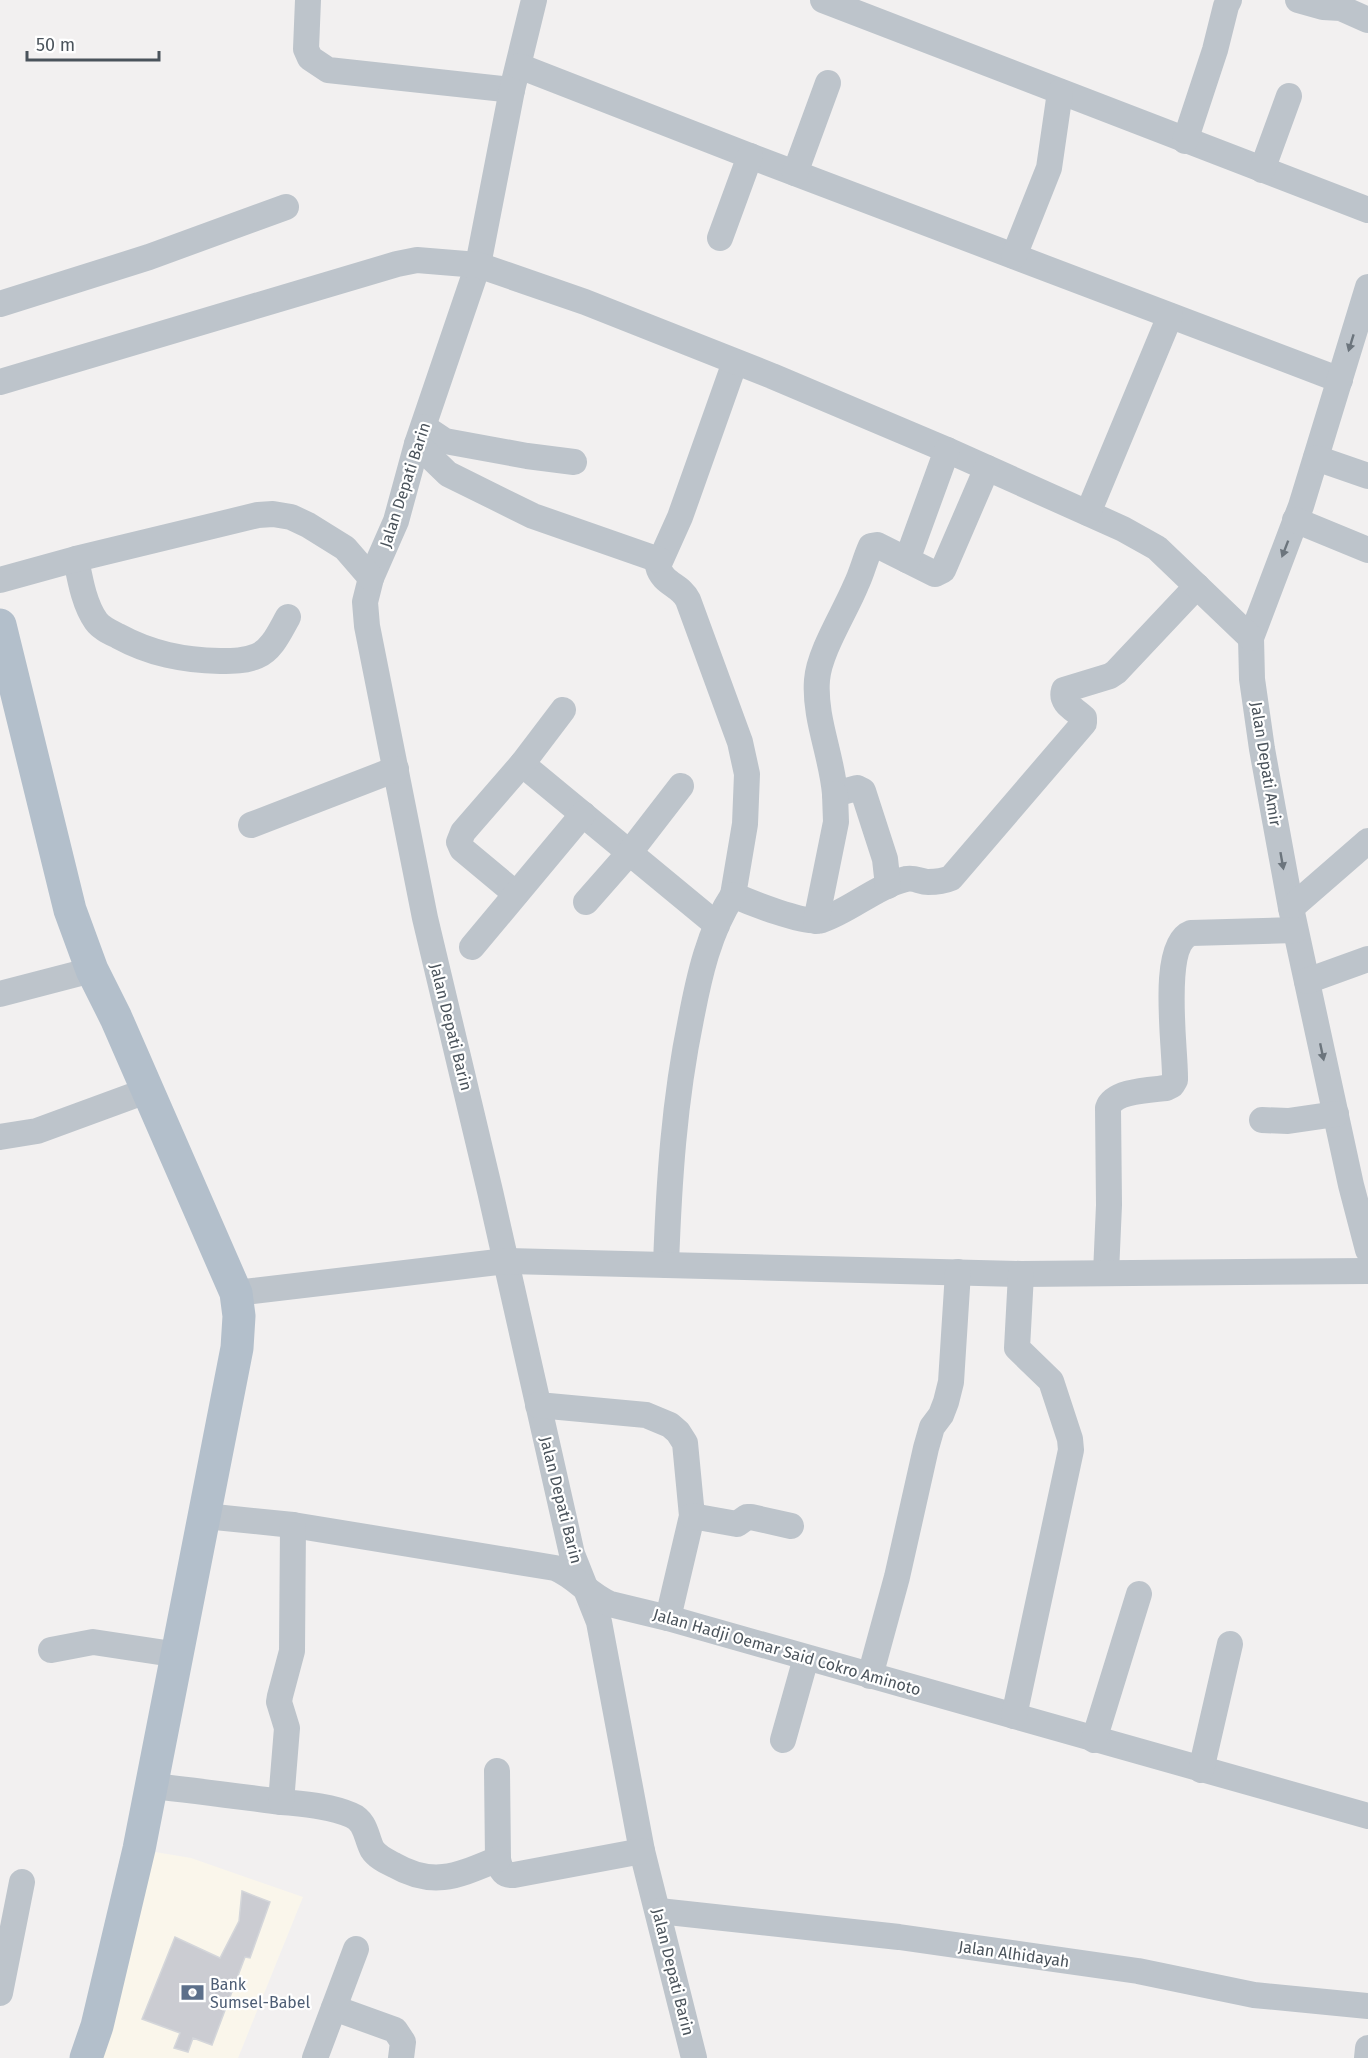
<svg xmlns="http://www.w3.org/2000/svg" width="1368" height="2058" font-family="'Fira Sans',sans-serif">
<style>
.commercial{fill:#faf6eb}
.building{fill:#cbccd2;stroke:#d4d6da;stroke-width:1.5}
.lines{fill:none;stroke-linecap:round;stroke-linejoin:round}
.minor{stroke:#bdc4cb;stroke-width:26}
.major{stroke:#b3bfcb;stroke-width:33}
.oneway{fill:#6c757d}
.labels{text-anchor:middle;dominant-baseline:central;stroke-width:4.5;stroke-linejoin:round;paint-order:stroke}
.street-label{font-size:16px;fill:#4a535b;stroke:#fff}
.service-label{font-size:16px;fill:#4e5e75;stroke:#fff;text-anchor:start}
</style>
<rect width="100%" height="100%" fill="#f2f0f0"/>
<polygon class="commercial" points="143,1850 191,1858 303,1897 238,2058 94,2058"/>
<polygon class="building" points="242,1891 270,1902 250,1958 245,1957 212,2045 193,2038 188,2052 174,2048 180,2033 142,2019 175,1937 220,1958 239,1921"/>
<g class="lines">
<g class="minor">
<polyline points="308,0 306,49 310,58 328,70 512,90"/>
<polyline points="534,0 512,90 478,265 417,444 396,521 371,578 365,602 367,626 425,918 490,1191 572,1554 599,1622 642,1851 694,2058"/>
<polyline points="823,0 1368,210"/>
<polyline points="1298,0 1323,7 1341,8 1368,20"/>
<polyline points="519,66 750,156 1340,380"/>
<polyline points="1185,141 1215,50 1226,6 1229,0"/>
<polyline points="1262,170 1289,96"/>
<polyline points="795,173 828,83"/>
<polyline points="720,238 750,156"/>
<polyline points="1014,256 1049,168 1060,92"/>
<polyline points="1368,287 1301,506 1251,638 1252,679 1262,749 1291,908 1351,1185 1368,1250"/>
<polyline points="0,304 149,257 286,207"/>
<path d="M735,362l-55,155 -22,49c4,18 23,19 30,34l52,142 7,32 -2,50 -12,71c16,7 73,30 89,25 29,-10 53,-33 84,-41 9,-2 14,3 22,3 7,0 16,-1 23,-4l133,-155v-5c-9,-9 -24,-14 -20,-28l46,-14 6,-4 81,-86"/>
<polyline points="0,382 397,264 417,260 478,265 585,302 772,376 947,450 1123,529 1157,548 1251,638"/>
<polyline points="424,427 445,441 527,456 574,462"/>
<polyline points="417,444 448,474 533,516 659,560"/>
<polyline points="1316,458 1368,476"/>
<polyline points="1088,513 1170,316"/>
<polyline points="1295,520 1368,550"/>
<path d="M76,559c4,20 8,45 20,62 5,7 14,11 22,15 33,18 65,24 102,25 13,0 25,0 37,-5 15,-6 23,-25 31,-39"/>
<polyline points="907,560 935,574 943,570 987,468"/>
<polyline points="0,580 76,559 258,515 273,514 291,517 308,525 345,548 371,578"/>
<polyline points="522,764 717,925"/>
<polyline points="251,825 396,769"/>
<path d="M888,886l-3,-27 -22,-68 -6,-3 -22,6c-3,-38 -21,-76 -18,-114 2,-28 28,-68 39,-95 6,-12 9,-26 15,-39l6,-1 30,15 40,-110"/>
<polyline points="516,894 462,849 459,842 463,832 522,764 563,710"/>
<polyline points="586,902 630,852 681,786"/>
<polyline points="1291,908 1368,841"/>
<polyline points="816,921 836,822 835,794"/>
<polyline points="472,947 583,814"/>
<polyline points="1307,981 1368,959"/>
<polyline points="0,994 92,970"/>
<polyline points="1262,1120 1288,1121 1336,1114"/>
<polyline points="0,1137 37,1131 146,1091"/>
<path d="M666,1265c3,-84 8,-163 25,-246 8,-42 18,-88 42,-124"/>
<path d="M1106,1273l3,-68 -1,-97c5,-17 42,-18 58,-20l6,-3 3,-5c1,-30 -16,-135 16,-147l104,-3"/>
<polyline points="236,1293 506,1261 1021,1274 1368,1271"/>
<polyline points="538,1405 646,1415 670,1425 678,1432 685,1443 692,1516 668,1618"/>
<path d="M205,1516l88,9 262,43c20,8 34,27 55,36l58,14 700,198"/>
<polyline points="692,1516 737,1524 747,1517 751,1517 791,1526"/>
<polyline points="51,1650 93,1642 179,1655"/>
<polyline points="870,1676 897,1577 926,1448 932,1427 941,1415 946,1402 951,1382 958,1272"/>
<polyline points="1014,1716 1071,1450 1070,1439 1051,1381 1017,1348 1021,1274"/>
<polyline points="783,1740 806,1658"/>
<polyline points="1094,1740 1139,1594"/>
<polyline points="1201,1770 1230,1644"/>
<path d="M497,1771l1,88c2,10 5,17 16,16l128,-24"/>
<path d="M152,1786c38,4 76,9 114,14 28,4 59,4 85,15 15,6 15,22 21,34 5,8 14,12 22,16 40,23 65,10 104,-6"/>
<polyline points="281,1802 287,1728 279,1702 280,1696 292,1651 293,1525"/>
<polyline points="659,1911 899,1937 1138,1971 1254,1995 1368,2006"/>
<polyline points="0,1993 22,1882"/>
<polyline points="334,2008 395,2030 403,2042 401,2058"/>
<polyline points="315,2058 356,1949"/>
<polyline points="1367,2058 1368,2048"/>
</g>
<polyline class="major" points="0,625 70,910 92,970 116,1018 236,1293 239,1316 237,1348 139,1849 97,2026 86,2058"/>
</g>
<defs><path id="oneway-solid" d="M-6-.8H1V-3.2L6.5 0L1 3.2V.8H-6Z" transform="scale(1.5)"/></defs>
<g class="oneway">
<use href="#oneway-solid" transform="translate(1351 343) rotate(107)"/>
<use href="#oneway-solid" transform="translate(1285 549) rotate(111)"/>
<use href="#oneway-solid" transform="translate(1282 861) rotate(80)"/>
<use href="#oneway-solid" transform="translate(1322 1052) rotate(78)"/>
</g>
<defs>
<symbol id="bank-bare" viewBox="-9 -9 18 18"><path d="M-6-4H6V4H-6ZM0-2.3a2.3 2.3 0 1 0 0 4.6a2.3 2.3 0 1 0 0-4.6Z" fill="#5c6f8a" stroke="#fff" stroke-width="2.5" paint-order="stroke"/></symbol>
</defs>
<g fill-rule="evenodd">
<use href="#bank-bare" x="176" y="1976" width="33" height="33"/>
</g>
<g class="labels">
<g class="street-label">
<text transform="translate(405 485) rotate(-72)">Jalan Depati Barin</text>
<text transform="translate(1266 764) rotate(81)">Jalan Depati Amir</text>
<text transform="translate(451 1027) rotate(76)">Jalan Depati Barin</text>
<text transform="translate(561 1500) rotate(76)">Jalan Depati Barin</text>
<text transform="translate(787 1652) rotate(16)">Jalan Hadji Oemar Said Cokro Aminoto</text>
<text transform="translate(1014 1954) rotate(8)">Jalan Alhidayah</text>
<text transform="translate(673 1972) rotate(76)">Jalan Depati Barin</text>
</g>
<g class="service-label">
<text x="210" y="1984">Bank<tspan x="210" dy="18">Sumsel-Babel</tspan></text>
</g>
</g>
<path d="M27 51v9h132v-9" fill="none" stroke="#4a535b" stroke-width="3"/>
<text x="36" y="51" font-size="18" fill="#4a535b" stroke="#ffffff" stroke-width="4.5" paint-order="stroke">50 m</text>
</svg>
